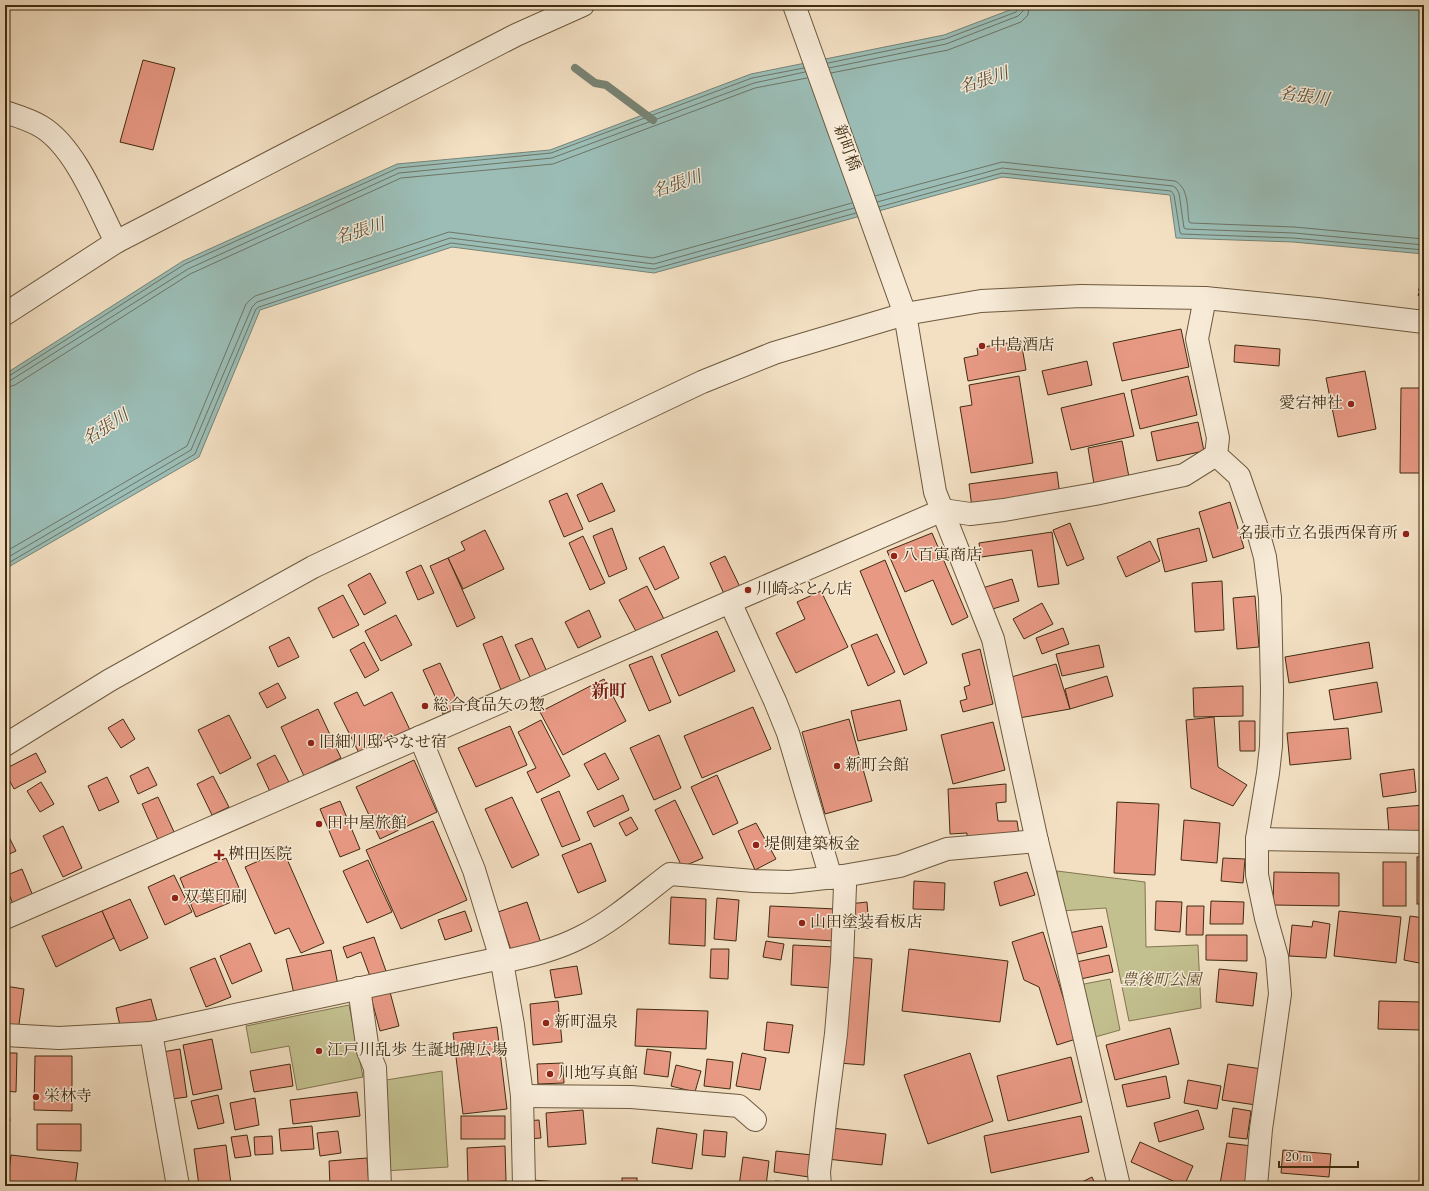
<svg xmlns="http://www.w3.org/2000/svg" width="1429" height="1191" font-family="'Old Standard TT','Noto Serif JP',serif">
<style>
.green{fill:#c3c08f;stroke:#827650}
.water{fill:#9bbdb6;stroke:#778374}
.lines{fill:none;stroke-linecap:round;stroke-linejoin:round}
.shore{stroke:#6e7464;stroke-width:1}
.stream{stroke:#778374;stroke-width:8}
.building{fill:#e89984;stroke:#402c11}
.minor-casing{stroke:#6d593e;stroke-width:24}
.path{stroke:#402c11;stroke-width:2.5;stroke-dasharray:3 2;stroke-linecap:butt}
.minor{stroke:#f7ebd8;stroke-width:22}
.poi-dot{fill:#8f2418;stroke:#f7ebd8;stroke-width:1.5}
.labels{text-anchor:middle;dominant-baseline:central;stroke-width:3;stroke-linejoin:round;paint-order:stroke}
.street-label{font-size:16px;fill:#402c11;stroke:#f7ebd8}
.poi-label{font-size:16px;fill:#402c11;stroke:#f7ebd8;text-anchor:start}
.park-label{font-size:16px;font-style:italic;fill:#615130;stroke:#f7ebd8}
.water-label{font-size:17px;font-style:italic;fill:#57503a;stroke:#f7ebd8}
.quarter-label{font-size:18px;font-weight:bold;fill:#7a1f14;stroke:#f7ebd8}
</style>
<rect width="100%" height="100%" fill="#f3e0c3"/>
<filter id="stains"><feTurbulence type="fractalNoise" baseFrequency=".005" numOctaves="4"/><feColorMatrix values="0 0 0 0 .2 0 0 0 0 .09 0 0 0 0 .02 0 0 0 .5 -.17"/></filter>
<radialGradient id="worn" r=".72"><stop offset=".6" stop-color="#630" stop-opacity="0"/><stop offset="1" stop-color="#630" stop-opacity=".3"/></radialGradient>
<g class="green">
<polygon points="1057,871 1145,882 1146,947 1198,945 1201,1008 1129,1021 1106,908 1060,911"/>
<polygon points="1110,979 1120,1030 1088,1039 1079,985"/>
<polygon points="349,1005 363,1077 297,1090 289,1046 251,1053 246,1026"/>
<polygon points="442,1071 448,1167 384,1171 380,1081"/>
</g>
<polygon class="water" points="1012,5 1424,5 1424,254 1293,242 1176,238 1170,195 1002,177 654,273 452,247 260,310 199,457 5,569 5,374 183,261 397,164 550,150 751,74 944,35 1015,8"/>
<g class="lines">
<g class="shore">
<polyline points="828,63 945,39 1016,12 1018,9 1018,5"/>
<polyline points="829,68 946,44 1018,16 1023,11 1023,5"/>
<polyline points="831,73 948,50 1021,22 1028,15 1029,5"/>
<path d="M875,196l127,-34 173,19c14,7 12,27 14,41l2,1 103,4 130,12"/>
<polyline points="877,202 1002,168 1173,186 1176,188 1179,193 1184,228 1186,229 1294,233 1424,245"/>
<polyline points="879,207 1002,173 1171,191 1174,195 1180,232 1181,234 1293,238 1424,250"/>
<polyline points="5,377 9,376 185,264 398,168 551,153 752,78 804,68"/>
<polyline points="5,382 11,380 188,269 399,173 552,158 754,83 805,72"/>
<polyline points="5,388 15,385 190,274 401,178 553,164 755,88 807,78"/>
<polyline points="5,552 187,446 246,304 250,300 255,296 449,232 653,258 852,203"/>
<polyline points="5,559 191,450 252,307 257,302 450,238 654,264 854,208"/>
<polyline points="5,565 195,454 256,309 259,307 451,243 654,269 856,213"/>
</g>
<polyline class="stream" points="575,68 595,83 606,85 653,120"/>
</g>
<g class="building">
<polygon points="143,60 175,68 153,150 120,142"/>
<polygon points="1181,329 1189,367 1122,381 1113,343"/>
<polygon points="1021,341 1026,370 968,381 964,358 978,355 977,348"/>
<polygon points="1235,345 1280,349 1279,366 1234,362"/>
<polygon points="1087,361 1092,385 1048,395 1042,371"/>
<polygon points="1365,371 1376,429 1338,437 1326,378"/>
<polygon points="1019,376 1033,463 971,473 960,407 972,405 969,385"/>
<polygon points="1188,376 1197,415 1140,429 1131,390"/>
<polygon points="1401,388 1424,388 1424,473 1400,473"/>
<polygon points="1124,393 1134,436 1071,450 1061,408"/>
<polygon points="1198,422 1204,451 1157,461 1151,432"/>
<polygon points="1122,441 1129,477 1094,484 1088,448"/>
<polygon points="1057,472 1060,496 972,508 969,484"/>
<polygon points="602,483 615,511 589,522 577,495"/>
<polygon points="567,493 583,529 564,537 549,501"/>
<polygon points="1230,502 1244,548 1213,558 1199,512"/>
<polygon points="1070,523 1084,559 1067,566 1053,530"/>
<polygon points="612,528 627,569 609,577 593,536"/>
<polygon points="1199,528 1207,561 1165,572 1157,539"/>
<polygon points="485,530 504,569 463,589 448,558 465,550 461,542"/>
<polygon points="1052,532 1059,584 1038,587 1032,550 981,557 979,543"/>
<polygon points="932,533 968,617 952,625 933,580 905,592 887,551"/>
<polygon points="583,536 605,583 590,590 569,543"/>
<polygon points="1150,541 1160,561 1126,577 1117,557"/>
<polygon points="664,546 679,578 655,590 639,558"/>
<polygon points="725,556 741,589 725,596 710,563"/>
<polygon points="448,558 475,618 457,627 430,566"/>
<polygon points="885,560 927,663 904,675 860,571"/>
<polygon points="421,565 434,593 418,600 406,572"/>
<polygon points="370,573 386,603 364,615 348,585"/>
<polygon points="1012,579 1019,601 986,611 979,589"/>
<polygon points="1222,581 1224,630 1195,632 1192,583"/>
<polygon points="647,586 666,623 639,637 619,600"/>
<polygon points="821,591 848,647 796,673 776,633 805,619 797,602"/>
<polygon points="343,595 359,625 333,638 318,608"/>
<polygon points="1255,596 1259,647 1237,649 1233,598"/>
<polygon points="1042,603 1053,624 1024,639 1013,619"/>
<polygon points="589,610 601,637 578,648 565,622"/>
<polygon points="396,615 412,645 381,661 365,631"/>
<polygon points="1063,628 1069,644 1042,654 1036,638"/>
<polygon points="717,631 735,671 679,696 661,655"/>
<polygon points="877,634 895,672 868,686 851,645"/>
<polygon points="502,636 521,682 501,690 483,644"/>
<polygon points="289,637 299,657 278,667 269,647"/>
<polygon points="532,638 547,672 531,679 515,645"/>
<polygon points="364,642 379,670 365,678 350,650"/>
<polygon points="1369,642 1373,668 1289,683 1285,657"/>
<polygon points="1099,645 1104,667 1062,676 1056,654"/>
<polygon points="980,649 993,704 963,712 960,701 967,699 964,687 970,685 962,654"/>
<polygon points="652,656 671,702 649,711 629,665"/>
<polygon points="440,663 460,707 443,714 423,670"/>
<polygon points="1056,664 1070,709 1019,718 1008,678"/>
<polygon points="1107,676 1113,696 1070,709 1065,689"/>
<polygon points="604,679 626,721 563,755 540,712"/>
<polygon points="1377,682 1382,712 1334,720 1329,690"/>
<polygon points="278,683 286,698 267,708 259,693"/>
<polygon points="1243,686 1243,716 1194,717 1193,688"/>
<polygon points="357,692 364,706 392,692 410,730 360,755 334,703"/>
<polygon points="900,700 907,730 858,741 851,711"/>
<polygon points="753,707 771,749 702,778 684,736"/>
<polygon points="318,709 341,758 304,776 281,727"/>
<polygon points="229,715 251,758 220,774 198,730"/>
<polygon points="1214,717 1218,767 1247,785 1233,806 1191,788 1186,720"/>
<polygon points="123,719 135,739 121,748 108,728"/>
<polygon points="849,719 872,801 825,814 802,732"/>
<polygon points="541,720 570,776 537,793 527,772 536,768 518,732"/>
<polygon points="1239,721 1255,721 1255,751 1240,751"/>
<polygon points="993,722 1005,770 953,784 941,735"/>
<polygon points="510,726 527,765 476,787 458,748"/>
<polygon points="1348,728 1351,759 1290,765 1287,733"/>
<polygon points="659,735 681,788 654,800 630,748"/>
<polygon points="36,753 46,772 14,789 5,772 5,769"/>
<polygon points="605,753 619,779 598,790 584,764"/>
<polygon points="275,755 291,786 272,796 257,764"/>
<polygon points="414,760 437,812 380,839 356,787"/>
<polygon points="148,767 157,785 138,794 130,776"/>
<polygon points="1414,769 1416,792 1383,797 1380,774"/>
<polygon points="717,775 738,823 713,835 691,787"/>
<polygon points="213,776 229,807 212,815 197,784"/>
<polygon points="107,777 119,802 99,811 88,786"/>
<polygon points="41,782 54,804 40,812 27,791"/>
<polygon points="1006,784 1006,802 996,803 998,821 1017,821 1019,834 967,837 967,833 950,834 948,789"/>
<polygon points="559,791 580,840 562,847 541,799"/>
<polygon points="623,795 629,810 594,827 587,812"/>
<polygon points="158,797 175,834 159,842 142,804"/>
<polygon points="512,797 539,855 512,868 485,809"/>
<polygon points="675,800 703,858 682,867 655,810"/>
<polygon points="340,801 360,849 340,857 320,809"/>
<polygon points="1117,802 1159,804 1155,875 1114,873"/>
<polygon points="1424,805 1424,830 1389,833 1387,808"/>
<polygon points="631,817 638,829 626,836 619,823"/>
<polygon points="1184,820 1220,823 1217,863 1181,860"/>
<polygon points="433,821 467,900 401,929 366,850"/>
<polygon points="756,823 776,859 755,870 738,831"/>
<polygon points="63,826 82,868 63,877 43,836"/>
<polygon points="5,829 16,851 5,856"/>
<polygon points="591,843 606,881 578,893 562,855"/>
<polygon points="283,850 324,943 301,953 289,928 275,934 245,867"/>
<rect x="1417" y="857" width="7" height="47"/>
<polygon points="226,858 243,897 196,917 180,878"/>
<polygon points="1223,858 1245,859 1243,883 1221,881"/>
<polygon points="368,860 392,912 367,923 343,871"/>
<rect x="1383" y="862" width="23" height="44"/>
<polygon points="22,869 33,896 13,904 5,884 5,876"/>
<polygon points="1027,872 1035,895 1000,906 994,882"/>
<polygon points="1274,872 1339,873 1339,906 1273,905"/>
<polygon points="174,875 192,912 165,925 148,887"/>
<polygon points="914,881 945,883 944,910 913,909"/>
<polygon points="671,897 706,899 705,946 669,944"/>
<polygon points="717,898 739,900 736,941 714,939"/>
<polygon points="130,899 148,938 120,951 102,911"/>
<polygon points="1156,901 1182,902 1180,932 1155,930"/>
<polygon points="1211,901 1244,902 1243,924 1210,924"/>
<polygon points="527,902 541,943 512,953 498,912"/>
<polygon points="867,902 869,928 851,929 849,904"/>
<polygon points="770,906 836,909 834,941 768,937"/>
<polygon points="1187,906 1204,906 1203,935 1186,935"/>
<polygon points="102,911 114,938 56,967 42,936"/>
<polygon points="465,911 472,931 445,940 438,920"/>
<polygon points="1339,911 1401,917 1396,963 1334,956"/>
<polygon points="1410,916 1424,918 1424,964 1404,960"/>
<polygon points="1313,921 1330,924 1326,958 1289,956 1292,925 1312,927"/>
<polygon points="1102,926 1107,947 1069,956 1064,934"/>
<polygon points="1043,932 1076,1039 1057,1045 1039,987 1024,980 1012,942"/>
<polygon points="1206,935 1247,935 1247,961 1206,960"/>
<polygon points="374,937 387,974 371,979 361,952 347,958 343,947"/>
<polygon points="766,941 784,944 781,960 763,957"/>
<polygon points="250,943 262,971 232,984 220,956"/>
<polygon points="793,945 835,947 832,988 791,985"/>
<polygon points="711,949 729,949 728,979 710,978"/>
<polygon points="909,949 1008,961 1000,1022 902,1011"/>
<polygon points="331,950 338,985 294,994 286,959"/>
<polygon points="1109,955 1113,972 1076,980 1072,963"/>
<polygon points="847,957 872,959 864,1065 839,1063"/>
<polygon points="215,958 231,997 206,1007 190,968"/>
<polygon points="577,966 582,994 555,998 550,970"/>
<polygon points="1219,969 1257,973 1253,1006 1216,1002"/>
<polygon points="5,986 24,989 18,1031 5,1029"/>
<polygon points="390,992 399,1026 380,1031 371,997"/>
<polygon points="151,999 157,1021 121,1030 116,1008"/>
<polygon points="558,1001 562,1042 533,1045 530,1004"/>
<polygon points="1379,1001 1422,1002 1421,1030 1378,1029"/>
<polygon points="637,1009 708,1011 706,1049 635,1046"/>
<polygon points="767,1022 793,1025 789,1053 764,1050"/>
<polygon points="497,1027 507,1109 463,1114 453,1033"/>
<polygon points="1170,1028 1179,1064 1115,1080 1106,1045"/>
<polygon points="212,1039 222,1089 193,1095 183,1045"/>
<polygon points="180,1049 187,1097 165,1100 157,1053"/>
<polygon points="647,1049 671,1052 668,1077 644,1074"/>
<polygon points="5,1053 17,1053 16,1092 5,1091"/>
<polygon points="742,1053 766,1058 760,1090 736,1086"/>
<polygon points="970,1053 993,1121 928,1144 904,1075"/>
<polygon points="35,1056 72,1056 72,1111 34,1110"/>
<polygon points="1071,1057 1082,1102 1008,1121 997,1076"/>
<polygon points="707,1059 733,1062 730,1089 704,1086"/>
<polygon points="563,1063 564,1083 538,1084 537,1064"/>
<polygon points="290,1064 293,1086 254,1092 250,1071"/>
<polygon points="1228,1064 1262,1069 1256,1105 1222,1100"/>
<polygon points="676,1065 701,1071 695,1092 671,1086"/>
<polygon points="1166,1076 1170,1098 1127,1107 1122,1085"/>
<polygon points="1188,1080 1221,1086 1217,1109 1184,1103"/>
<polygon points="357,1092 360,1116 293,1124 290,1100"/>
<polygon points="218,1095 224,1123 198,1129 191,1101"/>
<polygon points="255,1098 259,1125 235,1130 230,1103"/>
<polygon points="5,1099 7,1099 10,1121 5,1122"/>
<polygon points="1233,1108 1251,1111 1247,1139 1229,1137"/>
<polygon points="583,1110 586,1144 548,1147 546,1113"/>
<polygon points="1198,1110 1204,1129 1159,1142 1154,1123"/>
<rect x="461" y="1116" width="44" height="23"/>
<polygon points="1081,1116 1089,1152 991,1173 984,1136"/>
<polygon points="539,1120 541,1138 528,1139 526,1121"/>
<polygon points="37,1124 81,1124 81,1151 37,1150"/>
<polygon points="312,1126 314,1149 281,1151 279,1129"/>
<polygon points="657,1128 697,1134 692,1169 652,1163"/>
<polygon points="831,1128 886,1134 882,1165 827,1159"/>
<polygon points="704,1130 727,1132 725,1157 702,1155"/>
<polygon points="338,1131 341,1153 320,1156 317,1133"/>
<polygon points="247,1135 251,1156 235,1158 231,1137"/>
<polygon points="272,1136 273,1154 255,1155 254,1137"/>
<polygon points="1140,1142 1193,1166 1184,1186 1131,1162"/>
<polygon points="1227,1143 1252,1146 1245,1186 1231,1186 1220,1184"/>
<polygon points="226,1145 231,1184 199,1186 194,1149"/>
<polygon points="505,1146 506,1181 468,1183 467,1148"/>
<polygon points="1283,1150 1331,1154 1329,1177 1281,1173"/>
<polygon points="776,1151 812,1155 809,1177 774,1172"/>
<polygon points="11,1155 78,1163 75,1186 7,1186"/>
<polygon points="743,1157 769,1161 766,1186 739,1186"/>
<polygon points="367,1158 369,1185 330,1186 329,1161"/>
<polygon points="1092,1177 1096,1186 1074,1186"/>
<rect x="622" y="1178" width="15" height="8"/>
<polygon points="533,1180 607,1186 532,1186"/>
<polygon points="775,1181 805,1183 805,1186 775,1186"/>
</g>
<g class="lines">
<defs>
<g id="minor">
<polyline points="794,5 905,314 935,492 993,639 1037,841 1066,958 1119,1186"/>
<path d="M5,112c12,4 26,8 37,15 34,21 56,80 74,115"/>
<polyline points="1205,298 1197,339 1218,438 1216,455"/>
<polyline points="5,314 116,242 516,35 583,5"/>
<polyline points="1216,455 1239,476 1257,528 1265,557 1270,598 1272,690 1271,746 1268,773 1257,839 1257,875 1266,918 1277,957 1280,994 1261,1129 1256,1186"/>
<polyline points="730,602 775,701 788,733 831,878"/>
<polyline points="420,737 474,870 502,962 513,1025 522,1096 524,1186"/>
<polyline points="5,745 110,680 313,567 702,382 774,353 905,314 981,301 1081,296 1205,298 1317,309 1424,322"/>
<polyline points="1257,839 1424,842"/>
<polyline points="5,918 730,602 943,510 970,514 1004,510 1095,494 1184,475 1216,455"/>
<path d="M502,962c27,-6 54,-12 79,-25 32,-16 60,-41 89,-63l84,7 36,1 53,-6 57,-10 47,-17 90,-8"/>
<polyline points="359,988 368,1051 375,1068 380,1186"/>
<polyline points="151,1033 178,1186"/>
<polyline points="5,1035 59,1038 151,1033 501,958"/>
<polyline points="522,1096 631,1097 739,1106 755,1120"/>
<polyline points="820,1186 819,1172 826,1112 836,1034 842,961 845,886 843,876"/>
</g>
</defs>
<use href="#minor" class="minor-casing"/>
<polyline class="path" points="1419,296 1421,277"/>
<use href="#minor" class="minor"/>
</g>
<g class="poi-dot">
<circle cx="982" cy="346" r="4"/>
<circle cx="1351" cy="404" r="4"/>
<circle cx="1406" cy="534" r="4"/>
<circle cx="894" cy="556" r="4"/>
<circle cx="748" cy="590" r="4"/>
<circle cx="425" cy="706" r="4"/>
<circle cx="311" cy="743" r="4"/>
<circle cx="837" cy="766" r="4"/>
<circle cx="319" cy="824" r="4"/>
<circle cx="756" cy="845" r="4"/>
<path d="M217 849h4v4h4v4h-4v4h-4v-4h-4v-4h4z"/>
<circle cx="175" cy="898" r="4"/>
<circle cx="802" cy="923" r="4"/>
<circle cx="546" cy="1023" r="4"/>
<circle cx="319" cy="1051" r="4"/>
<circle cx="550" cy="1074" r="4"/>
<circle cx="36" cy="1097" r="4"/>
</g>
<g class="labels">
<g class="street-label">
<text transform="translate(846 148) rotate(70)">新町橋</text>
</g>
<g class="poi-label">
<text x="990" y="346">中島酒店</text>
<text x="1343" y="404" text-anchor="end">愛宕神社</text>
<text x="1398" y="534" text-anchor="end">名張市立名張西保育所</text>
<text x="902" y="556">八百寅商店</text>
<text x="756" y="590">川崎ふとん店</text>
<text x="433" y="706">総合食品矢の惣</text>
<text x="319" y="743">旧細川邸やなせ宿</text>
<text x="845" y="766">新町会館</text>
<text x="327" y="824">田中屋旅館</text>
<text x="764" y="845">堤側建築板金</text>
<text x="228" y="855">桝田医院</text>
<text x="183" y="898">双葉印刷</text>
<text x="810" y="923">山田塗装看板店</text>
<text x="554" y="1023">新町温泉</text>
<text x="327" y="1051">江戸川乱歩 生誕地碑広場</text>
<text x="558" y="1074">川地写真館</text>
<text x="44" y="1097">栄林寺</text>
</g>
<g class="park-label">
<text x="1161" y="981">豊後町公園</text>
</g>
<g class="water-label">
<text transform="translate(984 81) rotate(-18)">名張川</text>
<text transform="translate(1304 97) rotate(8)">名張川</text>
<text transform="translate(677 185) rotate(-19)">名張川</text>
<text transform="translate(360 232) rotate(-17)">名張川</text>
<text transform="translate(106 428) rotate(-33)">名張川</text>
</g>
<g class="quarter-label">
<text x="609" y="692">新町</text>
</g>
</g>
<rect width="1429" height="1191" fill="none" stroke="#f3e0c3" stroke-width="20"/>
<rect x="6" y="6" width="1417" height="1179" fill="none" stroke="#402c11" stroke-width="2"/>
<rect x="10" y="10" width="1409" height="1171" fill="none" stroke="#402c11"/>
<path d="M1279 1161v6h79v-6" fill="none" stroke="#402c11" stroke-width="2"/>
<text x="1285" y="1161" font-size="12" fill="#402c11" stroke="#f7ebd8" stroke-width="3" paint-order="stroke">20 m</text>
<rect width="100%" height="100%" filter="url(#stains)"/>
<rect width="100%" height="100%" fill="url(#worn)"/>
</svg>
